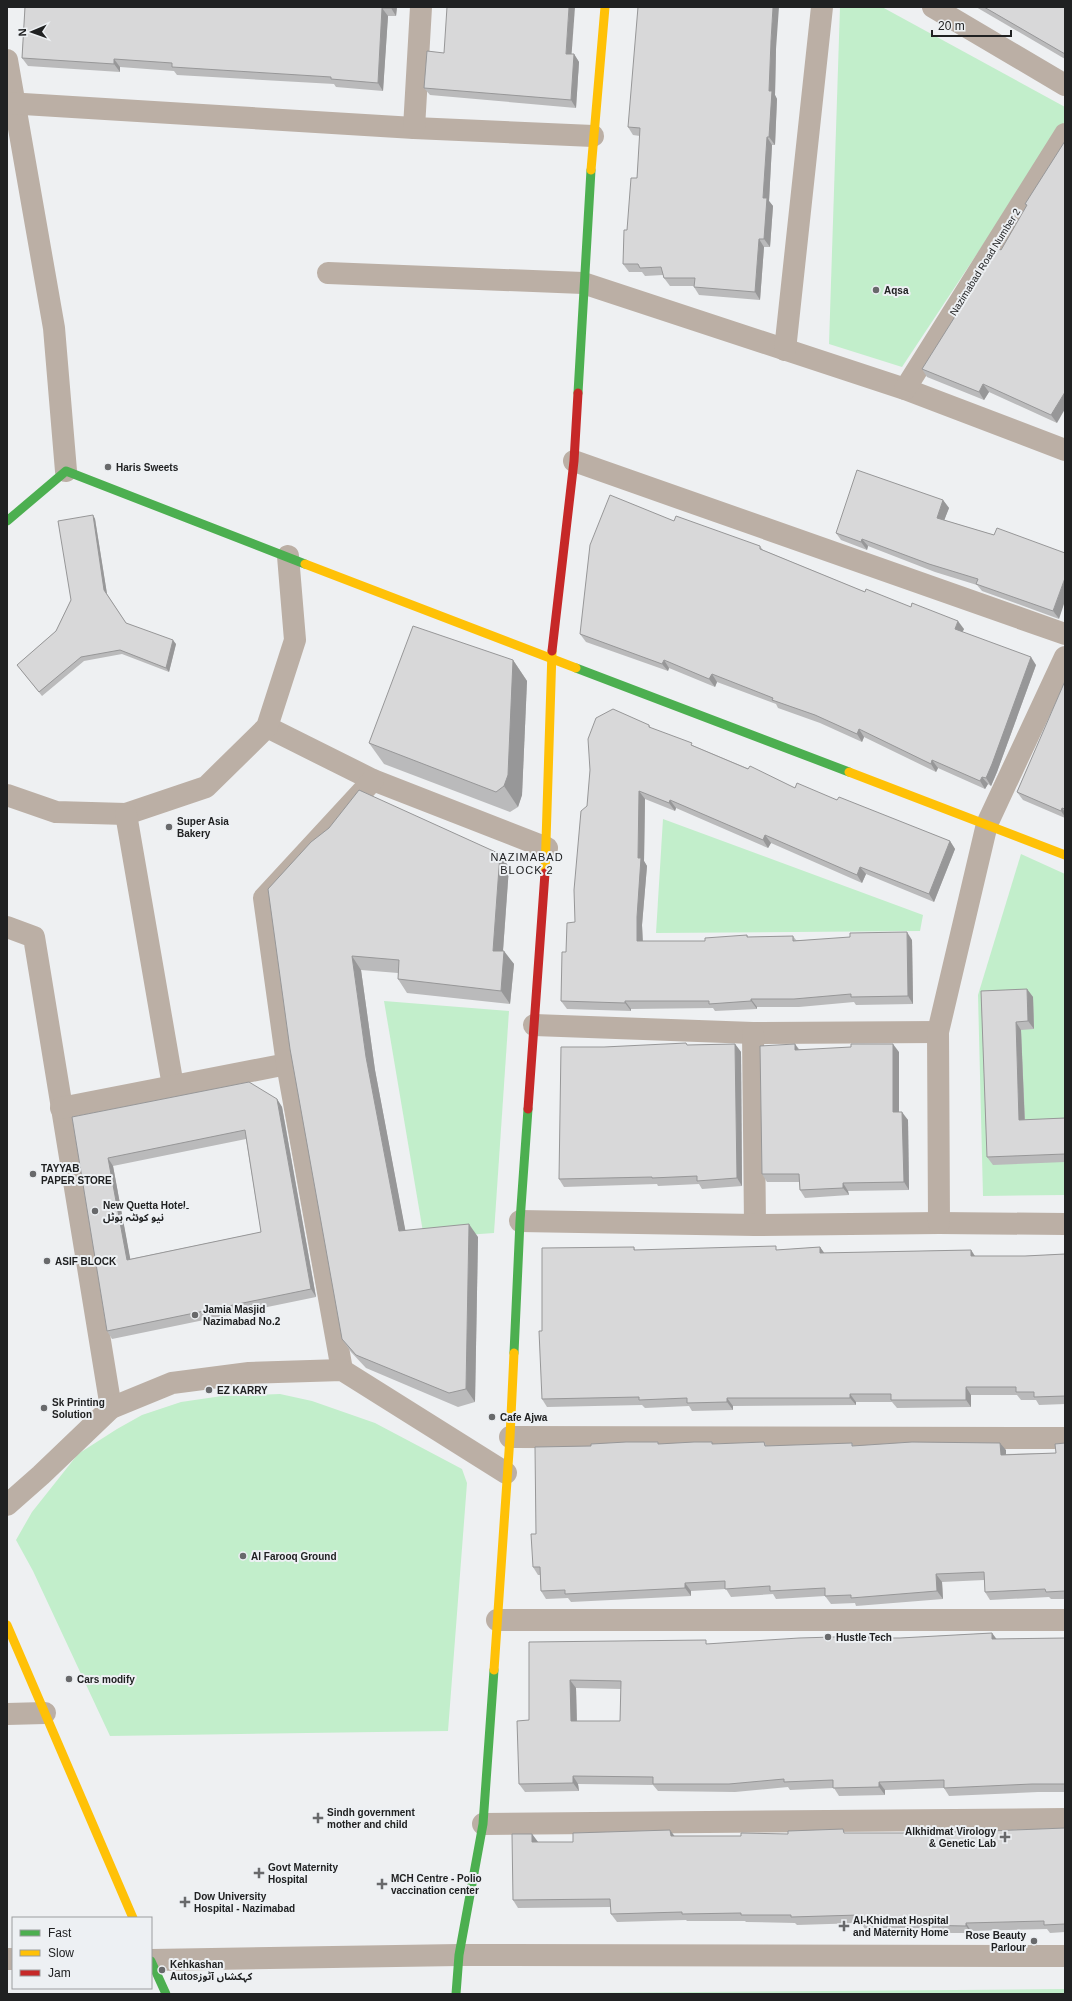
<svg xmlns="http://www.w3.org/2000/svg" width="1072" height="2001" font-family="Arial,'Noto Sans Arabic',sans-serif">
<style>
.green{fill:#c2eecb}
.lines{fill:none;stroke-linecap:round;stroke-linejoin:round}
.street{stroke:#bbafa5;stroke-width:22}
.fast{stroke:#4caf50;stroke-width:9}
.slow{stroke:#ffc107;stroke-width:9}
.jam{stroke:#c62828;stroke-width:9}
.wall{fill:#bababb;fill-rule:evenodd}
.shaded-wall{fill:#979798}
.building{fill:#d8d8d9;stroke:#979798;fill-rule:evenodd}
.poi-dot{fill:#68696b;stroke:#edf0f3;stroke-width:1.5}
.labels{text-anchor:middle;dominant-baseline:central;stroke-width:4;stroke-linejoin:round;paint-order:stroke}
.street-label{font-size:10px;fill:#202122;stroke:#edf0f3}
.poi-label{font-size:10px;font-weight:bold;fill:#202122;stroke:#edf0f3;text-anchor:start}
.neighbourhood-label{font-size:11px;letter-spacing:1px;fill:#202122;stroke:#edf0f3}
</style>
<rect width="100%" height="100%" fill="#eef0f2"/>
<g class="green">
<polygon points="840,7 882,7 1065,107 1065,121 902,367 829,344"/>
<polygon points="663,819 923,915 920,931 656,933"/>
<polygon points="1021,854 1065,874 1065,1195 983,1196 978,995"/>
<polygon points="384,1001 509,1011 494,1233 424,1238"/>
<polygon points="280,1394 312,1401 375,1423 462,1469 467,1483 448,1731 110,1736 33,1571 16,1540 32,1512 78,1454 117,1429 142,1415 181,1402 222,1396"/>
<polygon points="1065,1989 1065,1994 566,1994 568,1993"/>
</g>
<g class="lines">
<g class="street">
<polyline points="933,7 1065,85"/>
<polyline points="7,60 54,328 66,471"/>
<polyline points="7,103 414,128 593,136"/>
<polyline points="414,128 421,7"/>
<polyline points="328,273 583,283 905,389 1065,450"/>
<polyline points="785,350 822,7"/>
<polyline points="905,389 1065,134"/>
<polyline points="574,461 1065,634"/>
<polyline points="267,727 373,780 547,848"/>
<polyline points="7,795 56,812 126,814 206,787 267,727 295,640 288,556"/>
<polyline points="126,814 173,1086"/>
<polyline points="7,927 34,937 111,1408"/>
<polyline points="534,1025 753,1033 938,1032"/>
<polyline points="753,1033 755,1225"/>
<polyline points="61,1108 287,1064"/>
<polyline points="520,1221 755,1225 939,1223 1065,1224"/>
<polyline points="939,1223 938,1032 987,824 1065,657"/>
<polyline points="342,1370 287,1064 264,898 373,780"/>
<polyline points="510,1437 1065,1438"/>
<polyline points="7,1505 41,1475 111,1408 172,1383 249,1373 342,1370 506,1473"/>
<polyline points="497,1620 1065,1620"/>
<polyline points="7,1714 45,1713"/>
<polyline points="483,1824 1065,1819"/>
<polyline points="7,1959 13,1959"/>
<polyline points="151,1960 459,1955 1065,1956"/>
</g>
<g class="fast">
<polyline points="578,393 591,170"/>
<polyline points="7,521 66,471 305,564"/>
<polyline points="576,668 849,772"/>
<polyline points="514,1353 520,1221 528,1109"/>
<polyline points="151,1961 166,1994"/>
<polyline points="456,1994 459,1955 483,1824 494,1670"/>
</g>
<g class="slow">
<polyline points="591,170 605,7"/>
<polyline points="305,564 576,668"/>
<polyline points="849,772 1065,855"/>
<polyline points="545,873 552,651"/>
<polyline points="7,1625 133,1918"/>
<polyline points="494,1670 510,1437 514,1353"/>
</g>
<g class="jam">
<polyline points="552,651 574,461 578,393"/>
<polyline points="528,1109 545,873"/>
</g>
</g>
<g class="wall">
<polygon points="25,7 397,7 396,16 388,16 383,91 336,87 334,84 177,75 174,71 120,67 120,72 28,66 22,58"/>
<polygon points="976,7 1065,7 1065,59"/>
<polygon points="776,49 775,95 777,99 775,145 772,145 769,201 773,206 770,247 764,247 760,300 699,295 694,287 694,286 670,286 664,278 663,275 645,276 642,272 629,272 623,264 627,230 637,178 640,136 633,135 628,127"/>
<polygon points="444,53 574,54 579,62 576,108 430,95 424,88"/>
<polygon points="1065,141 1057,423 989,392 984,400 927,377 922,369 1001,250 1027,206 1025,204"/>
<polygon points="943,500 949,508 944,520 994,535 997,528 1059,619 982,591 977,585 935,572 868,546 867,550 841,540 836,533"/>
<polygon points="93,515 95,519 107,594 126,623 176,644 169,672 122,654 84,661 42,696 17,665 56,631 71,600"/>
<polygon points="674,521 760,546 763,550 865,592 964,629 962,632 1036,665 997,772 991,786 988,784 985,789 938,768 936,772 864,737 862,742 820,723 778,708 776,704 717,682 715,687 669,668 668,671 586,642 580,634"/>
<polygon points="513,660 527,681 522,795 518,807 510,812 384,764 369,743"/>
<polygon points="1065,681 1065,818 1023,800 1017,792"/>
<polygon points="649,725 651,728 795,788 837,800 950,841 955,849 934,902 866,874 862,883 771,843 768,848 676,808 675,811 645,799 644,861 647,866 642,925 643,941 705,941 747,935 748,937 793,936 796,940 912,940 913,1004 856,1005 854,1002 799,1007 757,1007 757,1009 715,1011 713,1008 631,1009 631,1011 567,1009 561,1001 566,952 575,922 587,806"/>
<polygon points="509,867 503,951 514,964 510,1004 407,993 398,979 398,973 361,970 375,1070 405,1230 478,1237 475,1402 458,1407 366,1368 351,1352 342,1339 268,889"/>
<polygon points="1027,989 1033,997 1034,1029 1021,1030 1025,1120 1065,1118 1065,1162 993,1165 987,1157 981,991"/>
<polygon points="735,1044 741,1052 742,1186 702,1189 699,1184 658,1186 657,1184 564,1187 559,1179 604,1047"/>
<polygon points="795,1044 799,1049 899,1052 899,1112 908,1120 909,1190 848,1191 849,1195 805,1198 800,1190 799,1182 767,1182 762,1174"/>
<path d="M277,1099l5,8 34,190 -204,42 -5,-8 -35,-214zM246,1139l15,93 -131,27 -17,-93z"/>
<polygon points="634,1247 635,1250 778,1250 820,1247 824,1253 971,1250 975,1256 1025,1256 1065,1254 1065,1404 1039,1405 1036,1400 1021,1400 1017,1395 971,1395 971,1407 897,1408 892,1402 856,1402 856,1405 733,1406 733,1410 692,1411 689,1406 645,1408 642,1405 547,1407 542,1399 542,1331"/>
<polygon points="658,1442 659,1444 713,1444 764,1442 767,1446 852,1443 854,1446 1006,1450 1006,1454 1056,1453 1065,1443 1065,1599 1051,1599 1049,1597 990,1600 985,1592 984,1580 942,1582 943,1599 856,1606 855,1603 831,1604 825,1596 776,1599 773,1594 731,1597 726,1589 691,1591 691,1596 571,1602 568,1598 546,1599 541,1591 540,1575 538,1575 533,1567 536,1534 591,1446"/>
<path d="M992,1633l4,6 69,-1v154h-27l-89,4 -5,-8 -59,2v5l-46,1 -5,-8 -44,2 -2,-3 -53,5 -77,-1 -5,-6 -75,-1 1,7 -54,1 -6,-8 10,-64v-78l179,2 161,-6h31zM576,1688l45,1 -1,32h-43z"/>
<polygon points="1065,1828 1065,1932 1050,1933 1047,1929 971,1931 971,1933 920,1933 917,1929 865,1929 861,1923 797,1925 795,1923 746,1922 745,1921 687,1921 686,1920 617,1922 611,1914 611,1907 518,1908 513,1900 532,1834 538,1842 573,1842 675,1836 741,1836 788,1834 916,1833"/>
</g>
<g class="shaded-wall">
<polygon points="391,7 397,7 396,16 391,8"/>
<polygon points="569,7 575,7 571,62 566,54"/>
<polygon points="773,7 779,7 776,49 775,95 777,99 775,145 769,137 769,91 771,41"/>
<polygon points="382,8 388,16 383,91 378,83"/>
<polygon points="574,54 579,62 576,108 571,100"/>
<polygon points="114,59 120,67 120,72 114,64"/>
<polygon points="767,137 772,145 769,201 773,206 770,247 764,239 763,198"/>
<polygon points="759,239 764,247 760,300 755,292"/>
<polygon points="983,384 989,392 984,400 979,392"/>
<polygon points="1065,392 1065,409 1057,423 1051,415"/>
<polygon points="943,500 949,508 942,526 937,518"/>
<polygon points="93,515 95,519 107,594 104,590"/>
<polygon points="862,539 868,546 867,550 861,542"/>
<polygon points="1065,578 1065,601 1059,619 1053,611"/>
<polygon points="958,621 964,629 960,637 955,629"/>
<polygon points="173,640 176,644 169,672 166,668"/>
<polygon points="1031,657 1036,665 997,772 991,786 986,778"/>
<polygon points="513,660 527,681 522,795 518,807 504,786"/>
<polygon points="664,660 669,668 668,671 662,664"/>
<polygon points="712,674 717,682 715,687 709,679"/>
<polygon points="859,729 864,737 862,742 857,734"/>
<polygon points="932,760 938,768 936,772 931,764"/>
<polygon points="982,777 988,784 985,789 980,781"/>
<polygon points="639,791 645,799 644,861 647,866 642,925 643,949 637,941 637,917"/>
<polygon points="670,800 676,808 675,811 669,803"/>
<polygon points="1062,808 1065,812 1065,817 1061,811"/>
<polygon points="765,835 771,843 768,848 763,840"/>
<polygon points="950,841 955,849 934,902 929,894"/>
<polygon points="500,854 509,867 502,964 493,951"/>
<polygon points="860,867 866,874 862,883 857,875"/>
<polygon points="907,932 912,940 913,1004 908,996"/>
<polygon points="504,951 514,964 510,1004 501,991"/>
<polygon points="352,956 361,970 375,1070 408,1244 399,1231 366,1057"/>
<polygon points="1027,989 1033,997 1034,1029 1028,1021"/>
<polygon points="751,999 757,1007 757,1009 751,1001"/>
<polygon points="625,1001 631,1009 631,1011 625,1003"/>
<polygon points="1016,1022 1021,1030 1025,1128 1019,1120"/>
<polygon points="735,1044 741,1052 742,1186 737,1178"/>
<polygon points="795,1044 800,1052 795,1050"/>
<polygon points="893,1044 899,1052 899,1120 893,1112"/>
<polygon points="277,1099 282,1107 316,1297 311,1289"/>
<polygon points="902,1112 908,1120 909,1190 904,1182"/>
<polygon points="108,1158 113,1166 132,1268 127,1260"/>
<polygon points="843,1183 848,1191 849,1195 843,1188"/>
<polygon points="469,1224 478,1237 475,1402 466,1389"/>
<polygon points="820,1247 825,1254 820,1253"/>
<polygon points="971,1250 976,1258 971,1256"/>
<polygon points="966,1387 971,1395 971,1407 966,1400"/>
<polygon points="850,1394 856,1402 856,1405 850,1398"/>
<polygon points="727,1398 733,1406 733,1410 727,1402"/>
<polygon points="1000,1443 1006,1450 1006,1462 1001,1455"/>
<polygon points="936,1574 942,1582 943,1599 937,1591"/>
<polygon points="685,1583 691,1591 691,1596 685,1588"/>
<polygon points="992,1633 998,1641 992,1639"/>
<polygon points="570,1680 576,1688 577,1729 571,1721"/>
<polygon points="573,1776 578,1784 579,1791 573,1783"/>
<polygon points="879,1782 885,1790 885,1795 879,1787"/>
<polygon points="670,1830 676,1838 671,1836"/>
<polygon points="532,1834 538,1842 538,1850 532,1842"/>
<polygon points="966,1923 971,1931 971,1933 966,1926"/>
</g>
<g class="building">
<polygon points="25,7 391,7 391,8 382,8 378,83 331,79 331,77 172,67 172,63 114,59 114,64 22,58"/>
<polygon points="447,7 569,7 566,54 574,54 571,100 424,88 427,51 444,53"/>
<polygon points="638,7 773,7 771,41 769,91 772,91 769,137 767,137 763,198 767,198 764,239 759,239 755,292 694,287 695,278 664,278 661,267 640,268 638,264 623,264 624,230 627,230 631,178 637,178 640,128 628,127"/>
<polygon points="984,7 1065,7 1065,54"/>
<polygon points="1065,141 1065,392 1051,415 983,384 979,392 922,369 998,248 1001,250 1027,205 1025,204"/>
<polygon points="857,470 943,500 937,518 994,535 997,528 1065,553 1065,578 1053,611 976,584 978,579 929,564 862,539 861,542 836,533"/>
<polygon points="610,495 674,521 676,516 760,546 760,549 865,592 866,589 911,607 912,603 958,621 955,629 1031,657 992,764 986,778 982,777 980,781 932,760 931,764 859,729 857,734 815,715 772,700 773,698 712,674 709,679 664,660 662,664 580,634 590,545"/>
<polygon points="93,515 104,590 126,623 173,640 166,668 120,650 81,657 39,692 17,665 56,631 71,600 58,521"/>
<polygon points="413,626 513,660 508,775 504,786 496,792 369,743"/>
<polygon points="1065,681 1065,809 1062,808 1061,811 1017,792"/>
<polygon points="613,709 649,725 649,727 692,743 691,745 748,769 750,766 795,788 797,783 837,800 839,797 950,841 929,894 860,867 857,875 765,835 763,840 670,800 669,803 639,791 638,858 641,858 637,917 637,941 705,941 705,938 747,935 747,937 793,936 793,941 850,937 850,933 907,932 908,996 851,997 851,994 794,999 751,999 751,1001 709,1004 709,1001 625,1001 625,1003 561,1001 562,952 566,952 567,923 575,922 574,890 581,811 587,806 590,770 588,739 596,718"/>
<polygon points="359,790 500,854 493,951 504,951 501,991 398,979 399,960 352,956 366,1057 399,1231 469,1224 466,1389 449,1393 356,1355 342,1339 290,1049 268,889 311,842 329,828"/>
<polygon points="1027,989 1028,1021 1016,1022 1019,1120 1065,1118 1065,1154 987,1157 981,991"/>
<polygon points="686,1043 687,1045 735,1044 737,1178 697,1181 697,1176 652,1178 652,1177 559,1179 561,1047 604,1047"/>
<polygon points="795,1044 795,1050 851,1047 851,1044 893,1044 893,1112 902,1112 904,1182 843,1183 843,1188 800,1190 799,1174 762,1174 760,1046"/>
<path d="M249,1082l28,17 34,190 -204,42 -35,-214zM245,1130l16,102 -134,28 -19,-102z"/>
<polygon points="776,1246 776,1250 820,1247 820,1253 971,1250 971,1256 1025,1256 1065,1254 1065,1396 1034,1397 1034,1392 1016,1392 1016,1387 966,1387 966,1400 891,1400 891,1394 850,1394 850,1398 727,1398 727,1402 687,1403 687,1398 639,1400 639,1397 542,1399 539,1331 542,1331 542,1248 634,1247 634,1250"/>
<polygon points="626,1442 658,1442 658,1444 694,1442 712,1442 712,1444 764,1442 765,1446 852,1443 852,1446 912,1442 1000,1443 1001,1455 1056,1453 1055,1444 1065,1443 1065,1591 1046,1592 1045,1589 985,1592 984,1572 936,1574 937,1591 851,1598 851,1595 825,1596 825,1588 770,1591 770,1586 725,1589 725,1581 685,1583 685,1588 565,1594 565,1590 541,1591 540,1567 533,1567 531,1534 536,1534 535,1447 591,1446 591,1444"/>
<path d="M992,1633v6l73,-1v146h-33l-88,4v-8l-65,2v5l-46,1v-8l-49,2v-3l-55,5h-76v-7l-80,-1v7l-54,1 -2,-63 12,-1v-78l177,-2v4l93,-6 69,-2v2h32zM570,1680l51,1 -1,40h-49z"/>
<polygon points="1065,1828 1065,1924 1044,1925 1044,1921 966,1923 966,1926 914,1925 914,1921 859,1921 859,1915 791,1917 791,1915 741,1915 741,1913 682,1914 682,1912 611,1914 610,1899 513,1900 512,1834 532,1834 532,1842 573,1842 573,1833 670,1830 671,1836 741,1836 741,1833 788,1834 788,1831 843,1829 844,1833 916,1833 916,1831 964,1832"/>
</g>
<g class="poi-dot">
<circle cx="876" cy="290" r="4"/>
<circle cx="108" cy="467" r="4"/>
<circle cx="169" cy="827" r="4"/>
<circle cx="33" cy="1174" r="4"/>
<circle cx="95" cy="1211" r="4"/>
<circle cx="47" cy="1261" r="4"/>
<circle cx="195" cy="1315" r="4"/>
<circle cx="209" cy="1390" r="4"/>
<circle cx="44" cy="1408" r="4"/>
<circle cx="492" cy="1417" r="4"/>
<circle cx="243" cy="1556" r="4"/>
<circle cx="828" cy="1637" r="4"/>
<circle cx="69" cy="1679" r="4"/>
<path d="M316 1812h4v4h4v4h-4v4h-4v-4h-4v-4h4z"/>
<path d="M1003 1831h4v4h4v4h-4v4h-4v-4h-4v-4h4z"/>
<path d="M257 1867h4v4h4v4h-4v4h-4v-4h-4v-4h4z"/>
<path d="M380 1878h4v4h4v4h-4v4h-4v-4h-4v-4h4z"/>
<path d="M183 1896h4v4h4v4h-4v4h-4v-4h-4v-4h4z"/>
<path d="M842 1920h4v4h4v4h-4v4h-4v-4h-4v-4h4z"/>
<circle cx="1034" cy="1941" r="4"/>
<circle cx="162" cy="1970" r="4"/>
</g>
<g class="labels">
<g class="street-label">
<text transform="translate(985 262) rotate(-58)">Nazimabad Road Number 2</text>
</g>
<g class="poi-label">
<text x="884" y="290">Aqsa</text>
<text x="116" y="467">Haris Sweets</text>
<text x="177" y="821">Super Asia<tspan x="177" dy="12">Bakery</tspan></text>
<text x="41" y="1168">TAYYAB<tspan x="41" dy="12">PAPER STORE</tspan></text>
<text x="103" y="1205">New Quetta Hotel۔<tspan x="103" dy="12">نیو کوئٹہ ہوٹل</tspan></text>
<text x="55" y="1261">ASIF BLOCK</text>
<text x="203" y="1309">Jamia Masjid<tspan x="203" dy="12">Nazimabad No.2</tspan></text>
<text x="217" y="1390">EZ KARRY</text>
<text x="52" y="1402">Sk Printing<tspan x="52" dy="12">Solution</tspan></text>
<text x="500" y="1417">Cafe Ajwa</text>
<text x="251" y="1556">Al Farooq Ground</text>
<text x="836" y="1637">Hustle Tech</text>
<text x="77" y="1679">Cars modify</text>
<text x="327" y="1812">Sindh government<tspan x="327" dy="12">mother and child</tspan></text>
<text x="996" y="1831" text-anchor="end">Alkhidmat Virology<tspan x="996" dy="12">&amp; Genetic Lab</tspan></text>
<text x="268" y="1867">Govt Maternity<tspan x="268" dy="12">Hospital</tspan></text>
<text x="391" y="1878">MCH Centre - Polio<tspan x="391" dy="12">vaccination center</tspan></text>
<text x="194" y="1896">Dow University<tspan x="194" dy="12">Hospital - Nazimabad</tspan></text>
<text x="853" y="1920">Al-Khidmat Hospital<tspan x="853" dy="12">and Maternity Home</tspan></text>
<text x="1026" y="1935" text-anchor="end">Rose Beauty<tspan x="1026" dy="12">Parlour</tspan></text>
<text x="170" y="1964">Kehkashan<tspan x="170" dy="12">Autosکہکشاں آٹوز</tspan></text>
</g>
<g class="neighbourhood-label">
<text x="527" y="857">NAZIMABAD<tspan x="527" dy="13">BLOCK 2</tspan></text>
</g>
</g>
<rect width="1072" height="2001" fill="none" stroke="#202122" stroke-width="16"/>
<rect x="12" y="1917" width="140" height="72" fill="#edf0f3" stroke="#9b9d9f"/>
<rect x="20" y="1930" width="20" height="6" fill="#4caf50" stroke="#9b9d9f"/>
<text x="48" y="1937" font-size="12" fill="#202122">Fast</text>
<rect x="20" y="1950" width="20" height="6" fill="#ffc107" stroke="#9b9d9f"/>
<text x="48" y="1957" font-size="12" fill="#202122">Slow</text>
<rect x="20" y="1970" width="20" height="6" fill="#c62828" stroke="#9b9d9f"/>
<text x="48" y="1977" font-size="12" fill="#202122">Jam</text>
<g transform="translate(32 32) rotate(268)" stroke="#edf0f3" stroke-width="3" paint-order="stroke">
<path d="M0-3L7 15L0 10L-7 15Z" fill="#202122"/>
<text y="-6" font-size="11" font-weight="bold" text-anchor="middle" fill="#202122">N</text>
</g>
<path d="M932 30v6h79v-6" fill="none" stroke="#202122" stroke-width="2"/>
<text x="938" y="30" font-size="12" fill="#202122" stroke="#edf0f3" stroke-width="3" paint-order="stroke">20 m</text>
</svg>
